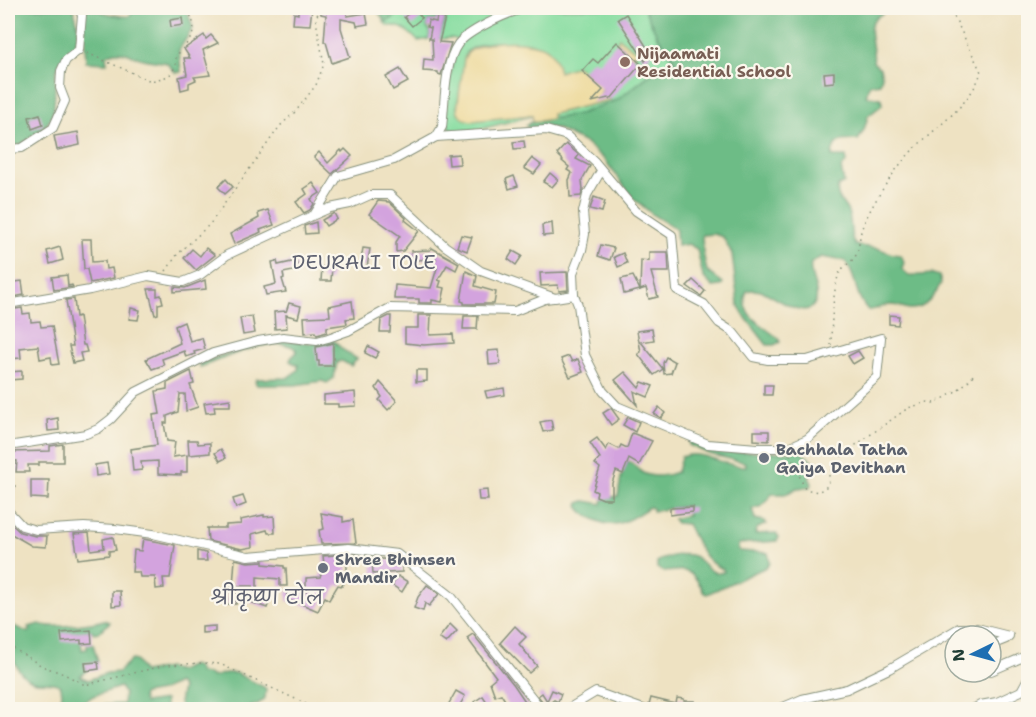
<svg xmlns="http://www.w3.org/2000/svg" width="1036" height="717" font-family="'Shantell Sans','Playpen Sans Deva',sans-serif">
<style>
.green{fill:#87dda0;stroke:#538d6a;stroke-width:1.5}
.forest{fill:#6dbc86;stroke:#467c5d;stroke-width:1.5}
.sand{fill:#eeda9e;stroke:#868c69;stroke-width:1.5}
.building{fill:#d3a3de}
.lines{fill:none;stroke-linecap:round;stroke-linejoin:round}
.street-casing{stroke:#86907b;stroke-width:10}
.path{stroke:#86907b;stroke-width:1.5;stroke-dasharray:1.5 4.5;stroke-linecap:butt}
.street{stroke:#fff;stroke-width:8}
.education-dot{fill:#8d6e63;stroke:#fbf7ec;stroke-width:2}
.worship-dot{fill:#6b7280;stroke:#fbf7ec;stroke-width:2}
.labels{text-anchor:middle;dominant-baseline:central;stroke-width:4.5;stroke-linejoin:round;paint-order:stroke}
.education-label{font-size:16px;font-weight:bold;fill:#785e54;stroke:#fbf7ec;text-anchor:start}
.worship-label{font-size:16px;font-weight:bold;fill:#5b616d;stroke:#fbf7ec;text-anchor:start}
.quarter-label{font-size:20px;fill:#5e6170;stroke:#fbf7ec}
</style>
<rect width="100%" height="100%" fill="#fbf7ec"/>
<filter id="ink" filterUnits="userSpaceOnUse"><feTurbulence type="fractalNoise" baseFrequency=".0167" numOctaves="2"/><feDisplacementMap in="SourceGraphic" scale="12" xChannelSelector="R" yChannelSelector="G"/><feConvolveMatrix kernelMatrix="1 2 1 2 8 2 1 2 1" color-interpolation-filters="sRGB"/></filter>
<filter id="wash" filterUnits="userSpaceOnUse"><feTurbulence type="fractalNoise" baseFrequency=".008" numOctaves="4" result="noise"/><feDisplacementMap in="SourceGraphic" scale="24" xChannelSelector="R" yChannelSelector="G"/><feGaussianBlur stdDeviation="1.35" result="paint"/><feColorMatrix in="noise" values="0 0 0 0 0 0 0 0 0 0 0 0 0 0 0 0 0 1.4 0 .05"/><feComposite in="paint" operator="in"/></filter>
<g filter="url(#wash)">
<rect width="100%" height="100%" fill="#eee2c2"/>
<path class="green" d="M514,8h130l13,27 19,29 -28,12 -31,24 -38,14 -27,5 -1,-5 58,-14 -8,-8 35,-40 -12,-3 -29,33c-12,-3 -25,-5 -36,-10 -34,-15 -54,-46 -93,-20l-9,56 2,6 73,2c-23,4 -59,19 -81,14 -12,-17 3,-70 7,-90l-6,-2 -13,1 7,-21 -9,-2 -1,4h-8l-1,7 3,4 -1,8 -11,2c-9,-9 -17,-17 -30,-15l-4,-4c9,-2 17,-12 25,-13 6,-1 14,1 20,2 23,3 64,10 85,-3z"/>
<g class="forest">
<path d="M8,8h65c4,10 8,24 2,36 -6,12 -16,12 -19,30 -3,16 2,37 -9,50 -7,8 -18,13 -25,21h-14z"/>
<path d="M80,8c17,-1 31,10 49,8l7,-8h50l7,20 -14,22 2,22 -5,1 -9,-10c-8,-2 -16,-2 -24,-4 -12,-3 -25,-13 -37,-3l1,7 -21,-1 -2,-35z"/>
<path d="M375,8h139c-28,17 -73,0 -103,1 -9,0 -17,10 -25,13z"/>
<path d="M644,8h241l-2,5c-24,12 -6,32 -10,49l7,6 2,8 -2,7 -11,2 -3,11 15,2 1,7 -14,11 -4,14 -6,10c-14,1 -25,-3 -26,17h14c1,7 -2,7 -5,12l3,14 -6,3c-3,14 6,16 10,26 5,11 0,23 7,33 7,2 13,2 21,3 10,2 13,7 25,7l3,7 -2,7 7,7 24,-2 6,2 2,7c-6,12 -15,27 -31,26 -6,0 -12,-5 -19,-4 -8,0 -14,5 -23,5 -14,-14 -11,-35 -23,-49l-24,-4 -10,6c-3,13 8,25 5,37 -7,24 -40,-3 -50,-7 -6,-3 -12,-4 -19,-2 -11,23 19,36 32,48l1,3 -6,3h-7l-24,-31 -5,-10 -6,-50 -9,-17 -9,-3 -12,1 1,18 4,18 16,12 -2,3 -8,1 -10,-10 -6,-28 -9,-5 -11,2 -1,-16 -3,-3 -20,-12 -20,-17 -29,-39 -19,-16 -29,-15h-27l-3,-2 4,-3 49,-9 38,-14 31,-24 28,-12 -2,-6 -17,-23z"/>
<path d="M332,339l11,11 14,9 -6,7 -9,-5 -5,1 -3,16 -7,5 -5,-2 -27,4h-38l-2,-3 2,-3 30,-1 11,-8v-5l-8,-4 1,-3 6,-6 -1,-3c-20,-16 -73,10 -96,18l-1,-4 56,-18 27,-5 28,3z"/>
<path d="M689,440l14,6 23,6h62l10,-3 6,6 11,7v4l-6,11 3,7 -2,3 -13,1 -11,6h-14l-10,12 -10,3 3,10 9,2 2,3 -10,5 -1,5 21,-1 3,4 -2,4 -39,3v5l2,2 28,2 2,10 -4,4 -59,27 -3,-1c-17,-39 -32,-13 -47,-25v-6c8,-5 24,-9 34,-7 13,4 17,22 33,17l-1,-3c-20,-7 -26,-27 -36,-45l-11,-1 -3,-4 15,-4 -1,-9 -34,5 -1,-3 -3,-1c-17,11 -33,24 -53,13 -8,-4 -13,-6 -18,-14l1,-3 6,-2 17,3 1,-5 15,-3 3,-19 7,-16c8,4 10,9 15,12 10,5 25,3 34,-1l4,-15c22,-9 43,11 65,9v-3l-3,-1 -34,-8 -20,-9z"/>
<path d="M104,620l6,2 -11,10 -5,1 -3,-3 -11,2 2,18 5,-1v-4l6,-1 5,18 -13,2 1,7 -6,5 8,4 19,-7 11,-1 13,-12 5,1 7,11 25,-4 11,3 13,-6 5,2 3,6 8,1 5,3 12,-4h11l28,14 2,2 -1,9c-12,17 -64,11 -84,11l-2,-6 3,-15 -4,-5 -17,8 -17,3 -2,3 2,6 21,-3v7l-3,2h-65l6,-4 20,-1 1,-11 -4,-6 -27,9 -13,9 -1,4h-33l14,-6 2,-9 -1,-8c-8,-5 -15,-3 -24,-4 -15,-2 -22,-17 -26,-29l-3,-2v-16l3,-3 -3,-7 1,-1 18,8 3,-1 -2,-4 12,-3c8,5 53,0 64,-4z"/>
</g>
<path class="sand" d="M619,38l18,14 -36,40 9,8 -58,14v5l-19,3 -1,-7 -61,6c-8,-2 -12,-4 -14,-12l7,-50c7,-22 65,-20 82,-11 8,5 11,15 13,24l18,-6 18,16 29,-34 -7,-6z"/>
<g id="blocks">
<g class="building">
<polygon points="298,8 312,8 310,25 293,24 294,13 298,14"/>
<polygon points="320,8 348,8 347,16 366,13 368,24 357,26 356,22 341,19 341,28 350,57 332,63 326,42 324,42 326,15 321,14"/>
<polygon points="415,9 422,18 412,26 404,17"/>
<polygon points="626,14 651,54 645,61 618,19"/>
<polygon points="437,16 445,18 439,42 451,43 441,75 438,74 438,72 423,71 424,59 433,60 432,39 429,39 431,28 427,27 428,20 436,22"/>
<polygon points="182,18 183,25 171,27 170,20"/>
<polygon points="204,35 206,39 211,35 218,43 203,50 210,75 194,77 196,80 189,83 189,88 181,90 179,77 187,75 184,58 190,58 184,49"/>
<polygon points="617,42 641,64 610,100 608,98 592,102 603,90 582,71 593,59 598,63"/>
<polygon points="400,69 408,82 393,90 386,77"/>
<polygon points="834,72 834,82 825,83 824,73"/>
<polygon points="40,114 43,125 32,129 29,117"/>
<polygon points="78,132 80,145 57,150 54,136"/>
<polygon points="524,141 525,148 514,149 513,142"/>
<polygon points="566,144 579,155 576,159 590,166 582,180 583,190 581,196 570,197 569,180 572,173 567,170 569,167 562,161 563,160 557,154"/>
<polygon points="345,149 352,156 332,174 314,157 319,152 328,163 341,150 342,152"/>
<polygon points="459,154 460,164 449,165 448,155"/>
<polygon points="532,158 541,165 534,174 524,168"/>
<polygon points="550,173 558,180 552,187 543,182"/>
<polygon points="514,176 518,186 509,189 506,179"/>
<polygon points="226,179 233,187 225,194 218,187"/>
<polygon points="313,183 320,193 311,199 314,204 310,210 304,213 296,202 307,194 304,189"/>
<polygon points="594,197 605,201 602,212 590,209"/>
<polygon points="378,201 389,202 406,218 405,220 419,231 403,251 396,252 396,242 400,236 369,214"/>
<polygon points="268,210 274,225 260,230 261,232 257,234 234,244 230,234 259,218 258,213"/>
<polygon points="334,213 337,219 326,226 322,220"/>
<polygon points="316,222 317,233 305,234 304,226"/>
<polygon points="552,223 553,235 543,236 542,225"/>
<polygon points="461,235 472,237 467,251 457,247"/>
<polygon points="82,239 91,239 92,262 105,261 106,269 112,268 114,278 90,283 87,269 84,269"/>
<polygon points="601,245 614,248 610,260 598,256"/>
<polygon points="60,247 63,260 50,264 47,251"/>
<polygon points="206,248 215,255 196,270 184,258 192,249 200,256"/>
<polygon points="363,248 370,249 367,267 360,266"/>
<polygon points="432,248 459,263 456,270 447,265 438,280 441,281 439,287 445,288 442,302 432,300 432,303 419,303 419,299 394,299 395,285 431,288 437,268 432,265 436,259 412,260 411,251 430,250"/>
<polygon points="513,251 522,256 516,265 508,259"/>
<polygon points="649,252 668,252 669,272 651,272 658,297 649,299 646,288 640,290 641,260 649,261"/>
<polygon points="623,253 627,263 618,267 614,257"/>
<polygon points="277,261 278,265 296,261 298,270 283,273 284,278 282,279 286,292 266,295 264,287 276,284 272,262"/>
<polygon points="322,267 332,267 331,281 321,281"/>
<polygon points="466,271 477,276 475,286 496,292 494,304 464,304 464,302 461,301"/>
<polygon points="567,272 568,290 559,291 558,285 541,286 540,273"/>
<polygon points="67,275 68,286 72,285 73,287 54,290 52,277"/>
<polygon points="633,276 640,290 624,294 621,279"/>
<polygon points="205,280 206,289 174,292 174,287 185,288"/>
<polygon points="693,280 705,291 701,296 687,286"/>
<polygon points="22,281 24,295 8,298 8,283"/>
<polygon points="148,289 157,289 157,296 161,295 163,303 158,304 158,314 155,315"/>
<polygon points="74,299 76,317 79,316 83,345 85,345 87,352 80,353 82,361 73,363 69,346 73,346 66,300"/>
<polygon points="352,301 354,318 346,319 347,324 327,327 327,332 317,335 315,332 305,333 304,317 330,316 329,306"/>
<polygon points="289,303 301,306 298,318 286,315 287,328 275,329 274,312 286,311 286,312"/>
<polygon points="22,308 23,314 30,313 31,322 40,321 41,327 52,326 59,364 52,365 51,357 40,359 38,346 20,348 21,358 8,359 8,310"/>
<polygon points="131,308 140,310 138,320 129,319"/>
<polygon points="418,315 431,315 430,335 453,334 454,343 424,345 405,343 405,328 418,328"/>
<polygon points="889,315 899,316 898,325 889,324"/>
<polygon points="252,316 255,333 243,335 240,318"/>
<polygon points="389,316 391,316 390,332 380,332 381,320"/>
<polygon points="464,316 478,316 477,329 463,329"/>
<polygon points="184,322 190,341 202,338 205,349 194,352 195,354 186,357 184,351 162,359 164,365 152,369 146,359 180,343 175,326"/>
<polygon points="652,329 654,340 641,342 663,369 654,375 638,354 641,352 637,331"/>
<polygon points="333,343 333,366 319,366 319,361 317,361 316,347"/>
<polygon points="368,346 379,352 375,358 365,353"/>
<polygon points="499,350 500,364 489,365 488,351"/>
<polygon points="858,351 863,358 853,364 848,356"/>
<polygon points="569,356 572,362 578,359 583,372 570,377 561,359"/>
<polygon points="666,357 675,362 671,373 664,374 663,363"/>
<polygon points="416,370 427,370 427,381 416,382"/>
<polygon points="22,371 22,379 9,380 9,372"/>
<polygon points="191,371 194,384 190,385 198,407 186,411 185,394 180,394 178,412 167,416 167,423 164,423 167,441 175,442 173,457 187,455 187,472 181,472 181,475 158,474 158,461 141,462 142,470 133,471 131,449 157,445 153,415 160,414 156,391 167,389 167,383"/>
<polygon points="625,372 639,388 642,382 653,386 648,397 634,391 637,405 615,380"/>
<polygon points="380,382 397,401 388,410 379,400 382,397 376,388"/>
<polygon points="764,385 773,385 772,395 764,395"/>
<polygon points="504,388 505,395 487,398 485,391"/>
<polygon points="355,392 356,406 338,407 338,404 324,404 324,395"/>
<polygon points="230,399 230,406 214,406 215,412 206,413 204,403"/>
<polygon points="659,407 665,413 661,418 654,414"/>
<polygon points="611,408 619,419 611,425 603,413"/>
<polygon points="628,417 639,422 635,432 623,425"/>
<polygon points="58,418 59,430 48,431 47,420"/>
<polygon points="551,420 553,430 543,432 540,422"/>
<polygon points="754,431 769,431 769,441 754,440"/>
<polygon points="632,433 652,441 639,465 629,459 623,474 616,471 612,483 612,499 603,499 596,496 597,492 593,490 600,468 595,464 600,458 590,443 597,438 606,450 609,444 619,449 621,445 627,448"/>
<polygon points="188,440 197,440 198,444 210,443 210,453 189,455"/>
<polygon points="63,444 63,462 39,462 39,465 28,465 29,472 16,472 17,461 8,460 8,452 50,451 50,446"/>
<polygon points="221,449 226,458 220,461 215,453"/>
<polygon points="107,463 109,474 96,476 95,465"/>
<polygon points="31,480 49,480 48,499 31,498"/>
<polygon points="8,484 15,486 10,505 8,505"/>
<polygon points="487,490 488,500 479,500 478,491"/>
<polygon points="243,496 246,504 236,508 233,499"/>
<polygon points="693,507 693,512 670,515 670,508"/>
<polygon points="321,513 343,517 343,522 353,520 356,543 321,544 319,530 324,529"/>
<polygon points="264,515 264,517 274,516 275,533 268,533 267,530 252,534 253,547 242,549 208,541 207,528 226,528 226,525 241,524 240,520"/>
<polygon points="8,521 20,532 35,536 47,536 46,547 32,546 8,532"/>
<polygon points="89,533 91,550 104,548 103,539 113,537 116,550 109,551 109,555 78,559 74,534"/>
<polygon points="143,539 175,545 170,578 163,578 164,588 156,589 155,577 140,577 139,572 132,572 134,550 141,551"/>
<polygon points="197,551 206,553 207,561 197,561"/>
<polygon points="349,554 395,561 395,563 402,566 402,572 373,574 372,559 347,560 347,572 342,586 338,585 329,600 325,597 318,611 297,602 287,601 287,591 306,592 306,578 320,577 324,564 323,556"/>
<polygon points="235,559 248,562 263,561 263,564 284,566 284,568 286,568 287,586 280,586 280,579 257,577 257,595 270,600 267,608 248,601 253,586 233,586"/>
<polygon points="398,576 408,582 402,592 392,585"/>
<polygon points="427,585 439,594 429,606 425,603 423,611 414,608 418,597"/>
<polygon points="236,587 236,604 227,604 228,588"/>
<polygon points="112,591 120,591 121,605 112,606"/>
<polygon points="450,624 457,631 446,643 439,638"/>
<polygon points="215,626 215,632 202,633 202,627"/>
<polygon points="515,626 526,637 519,644 537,666 529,673 500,643"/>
<polygon points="91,630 92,643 81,644 81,640 62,642 61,633"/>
<polygon points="473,634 514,685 531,710 511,710 501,694 495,696 490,682 496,677 467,638"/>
<polygon points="98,662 99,669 86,671 85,663"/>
<polygon points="552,690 561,694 558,702 554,700 546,706 538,696 542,693 547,701"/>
<polygon points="456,691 465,696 457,710 451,710 447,707"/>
<polygon points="483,696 489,705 487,706 489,710 479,710 474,702"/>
<polygon points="651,698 676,704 677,698 684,699 684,701 695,701 695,710 663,710 651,706 649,705"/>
</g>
</g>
</g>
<g filter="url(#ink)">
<use href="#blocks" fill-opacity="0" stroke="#86907b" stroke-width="1.5"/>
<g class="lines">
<defs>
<g id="street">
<path d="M436,137l6,-10c3,-23 2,-64 16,-83 10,-13 45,-29 61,-34l1,-2"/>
<polyline points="8,149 22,148 53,128 65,101 60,88 61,71 66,60 79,50 82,15 78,8"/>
<polyline points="574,295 573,273 582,250 585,234 583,212 587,195 601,171"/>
<polyline points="8,304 90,290 148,276 183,282 200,275 227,255 314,215 330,208 350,204 370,195 390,195 445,246 481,271 555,298 574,295 578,305 585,355 603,391 617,406 708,444 757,448 787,448 807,439 877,377 881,338 807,360 768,360 753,357 733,332 719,323 704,304 677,290 672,235 636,211 595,162 567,136 546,130 436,137 394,160 338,176 314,215"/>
<polyline points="8,446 86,434 98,429 111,419 136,392 213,353 258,341 283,337 317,341 328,338 348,331 390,308 515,311 545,299 553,298"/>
<polyline points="8,511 22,526 36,530 84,527 115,529 153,534 248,556 349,548 397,554 451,596 542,710"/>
<polyline points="991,671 1028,655"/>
<polyline points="566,710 596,692 646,710"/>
<polyline points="776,710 802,699 847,689 889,669 959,628 977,628 1009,636 1006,639 991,645"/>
<polyline points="971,710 980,705 997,702 1021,691 1028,678"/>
</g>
</defs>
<use href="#street" class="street-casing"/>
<g class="path">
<path d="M87,53l64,28 18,-5 7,-10v-10c16,-18 25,-26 10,-48"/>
<polyline points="166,271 177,255 210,224 280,126 296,111 316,85 324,64 316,21 319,8"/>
<path d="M831,345c0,-15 2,-61 9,-73 4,-7 13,-10 16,-17 4,-9 3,-18 6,-27 8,-21 31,-57 47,-74 24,-26 61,-46 72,-82l-31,-64"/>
<path d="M790,454l15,35 13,3 8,-5 3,-6v-7l13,-18 11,-9 55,-39 20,-6 5,1c16,-6 31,-16 41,-29"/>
<polyline points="8,645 42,666 64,674 85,685 166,665 203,663 220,664 319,710"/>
<polyline points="516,710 526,701"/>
</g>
<use href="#street" class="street"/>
</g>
</g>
<circle class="education-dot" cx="625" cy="62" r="6"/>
<g class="worship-dot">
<circle cx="764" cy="458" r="6"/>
<circle cx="323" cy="568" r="6"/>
</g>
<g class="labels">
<g class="education-label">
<text x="637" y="53">Nijaamati<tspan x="637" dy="18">Residential School</tspan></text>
</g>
<g class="worship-label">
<text x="776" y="449">Bachhala Tatha<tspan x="776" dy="18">Gaiya Devithan</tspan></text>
<text x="335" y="559">Shree Bhimsen<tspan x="335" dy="18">Mandir</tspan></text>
</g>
<g class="quarter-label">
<text x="364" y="262">DEURALI TOLE</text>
<text x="267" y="597">श्रीकृष्ण टोल</text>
</g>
</g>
<rect width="1036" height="717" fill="none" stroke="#fbf7ec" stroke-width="30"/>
<g transform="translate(973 654) rotate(265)"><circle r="28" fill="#fbf7ec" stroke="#a3ada2" stroke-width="1.5"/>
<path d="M0-4.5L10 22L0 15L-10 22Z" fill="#1f6fb2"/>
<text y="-9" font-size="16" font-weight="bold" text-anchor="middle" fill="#1f3d34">N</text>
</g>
</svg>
